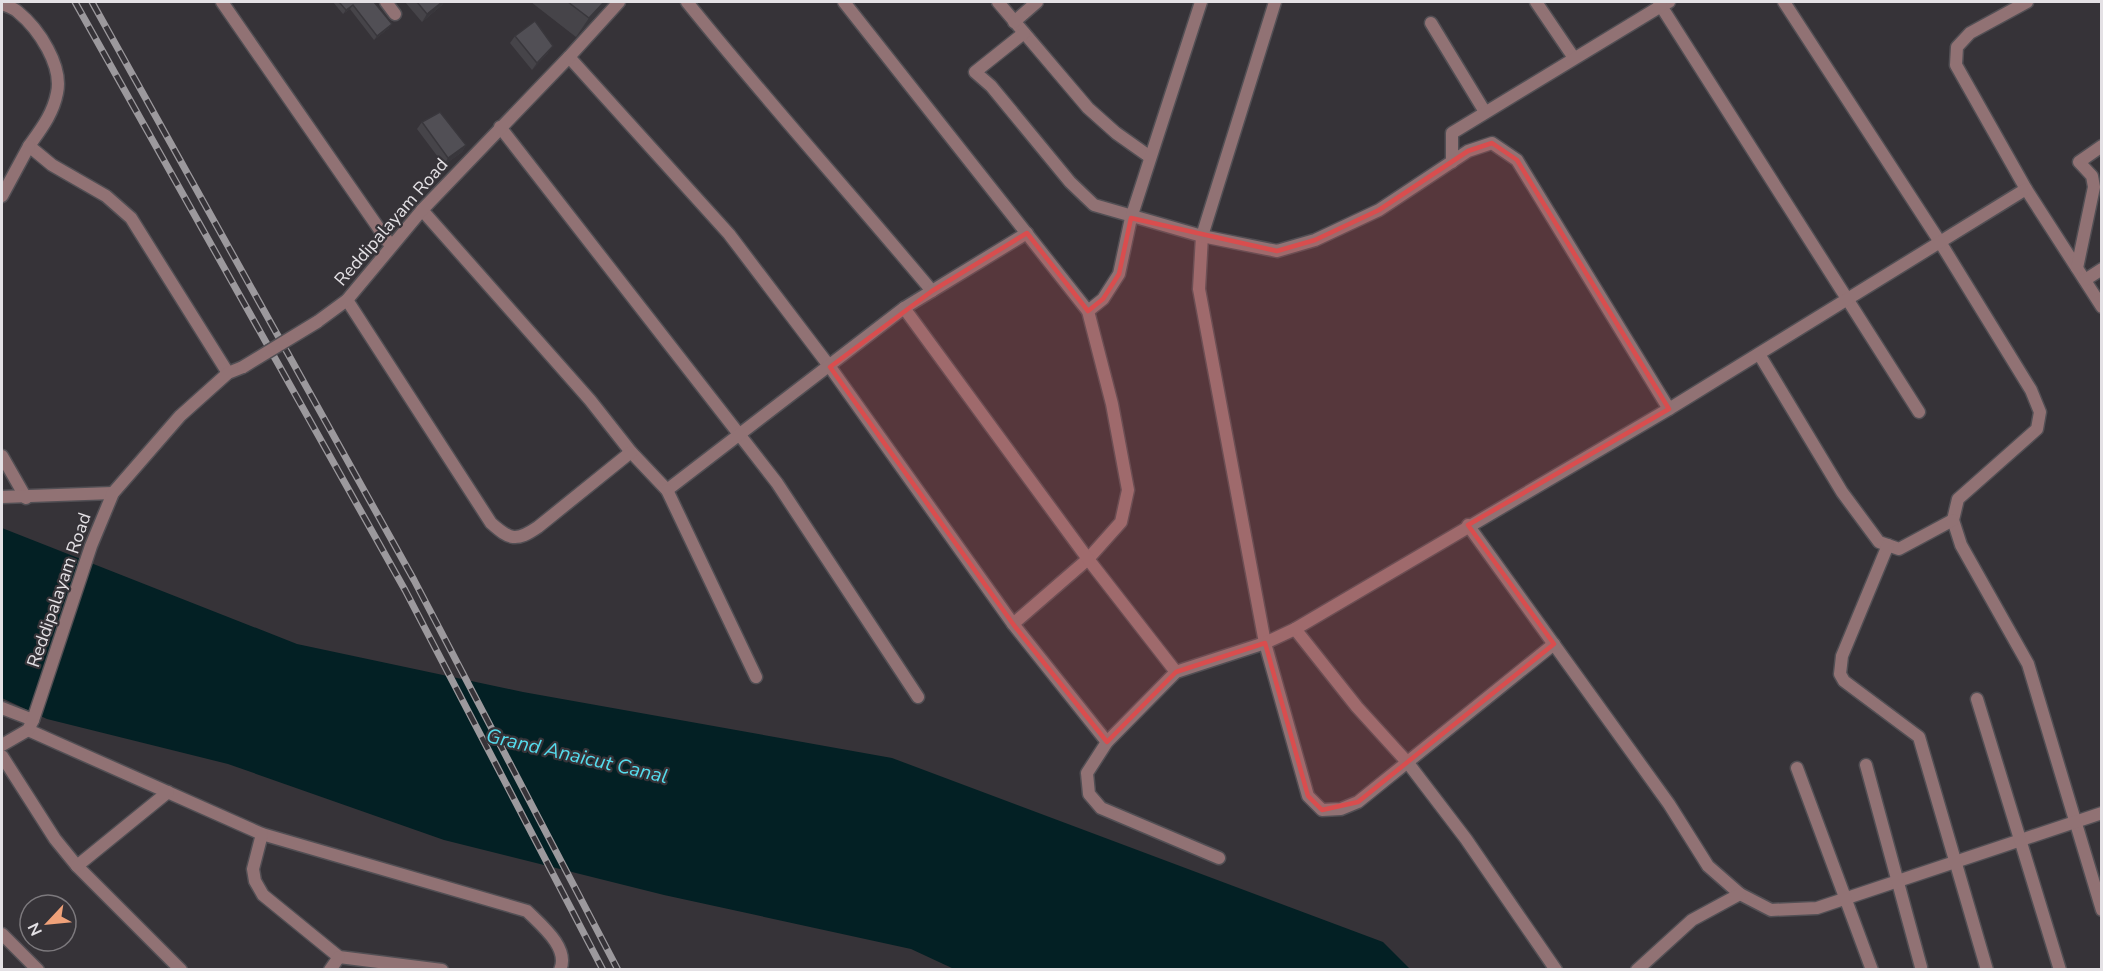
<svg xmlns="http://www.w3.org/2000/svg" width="2103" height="971" font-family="'Nunito Sans',sans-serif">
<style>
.water{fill:#032024}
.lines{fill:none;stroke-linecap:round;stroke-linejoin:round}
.minor-casing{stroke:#524f54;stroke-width:15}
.tertiary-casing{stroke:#524f54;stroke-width:15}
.minor{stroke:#917274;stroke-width:12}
.tertiary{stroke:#917274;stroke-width:12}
.rail-casing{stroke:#9c999d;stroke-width:7}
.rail{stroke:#363338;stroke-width:4.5;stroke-dasharray:14;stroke-linecap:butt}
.tertiary-bridge-casing{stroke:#524f54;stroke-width:15;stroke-linecap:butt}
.tertiary-bridge{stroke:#917274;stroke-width:12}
.wall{fill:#464449}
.shaded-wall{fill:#39373c}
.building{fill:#514f55;stroke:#39373c;stroke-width:1.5}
.marked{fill:#d94d4e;fill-opacity:0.2;stroke:#d94d4e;stroke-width:4.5;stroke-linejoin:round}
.labels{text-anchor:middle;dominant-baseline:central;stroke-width:4.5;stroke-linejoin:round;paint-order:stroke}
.street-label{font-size:18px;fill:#e4e1e5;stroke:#363338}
.water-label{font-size:20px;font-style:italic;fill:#55dced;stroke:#363338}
</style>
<rect width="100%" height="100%" fill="#363338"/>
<polygon class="water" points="2,528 297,644 523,692 892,758 1383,942 1410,969 954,969 911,949 664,895 444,840 228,764 47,719 2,698"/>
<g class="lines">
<defs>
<g id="minor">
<polyline points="222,2 391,246"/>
<polyline points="386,2 395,14"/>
<path d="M687,2c79,98 164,192 245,289"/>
<polyline points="844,2 1088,311 1112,404 1128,490 1121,522 1088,559 1013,624"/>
<polyline points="998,2 1088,108 1116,133 1150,157"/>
<polyline points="1275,2 1202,236 1199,289 1265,643 1308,796 1322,810 1341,809 1358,802 1554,644"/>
<polyline points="1536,2 1574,58"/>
<polyline points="1669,2 1661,6 1919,412"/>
<polyline points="1784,2 1940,242 2031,390 2040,412 2037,429 1958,499 1953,520 1961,545 2028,664 2102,910"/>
<polyline points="2027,2 1970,33 1957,47 1956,65 2026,189 2102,307"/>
<path d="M2,4c5,2 12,4 16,8 21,17 45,54 39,81 -4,21 -16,36 -28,53l23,19 54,31 25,22 97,155"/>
<polyline points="1014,22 1037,2"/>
<polyline points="1431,23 1485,112"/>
<polyline points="1024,33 975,72 991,86 1070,182 1094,205 1202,236 1277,251 1315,240 1379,210 1468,151 1492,143 1517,160 1669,409"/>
<polyline points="569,57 729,234 830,367 1013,624 1107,742"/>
<polyline points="500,127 777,483 918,697"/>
<polyline points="1452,162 1452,133 1661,6 1659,2"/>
<polyline points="2,196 29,146"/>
<polyline points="422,210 590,400 631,452 667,490 904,308 1027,233"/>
<polyline points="2077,268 2094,187 2092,176 2079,162 2102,146"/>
<polyline points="2085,280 2102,269"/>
<path d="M347,300l144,223c19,17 25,19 47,4l93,-75"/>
<polyline points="904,308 1088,559 1176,672"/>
<polyline points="1088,311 1103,299 1119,274 1131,218 1201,2"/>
<polyline points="1759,354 1842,492 1879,542 1899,549 1953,520"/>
<polyline points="2,456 26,498"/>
<polyline points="667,490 756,677"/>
<polyline points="2,497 113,493"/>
<polyline points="1468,525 1669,804 1708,866 1740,894 1771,910 1817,908 2102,813"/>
<polyline points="1888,545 1842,656 1840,674 1844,681 1919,737 1987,970"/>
<polyline points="1295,629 1357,707 1408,763 1466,839 1556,970"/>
<polyline points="1977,699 2060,970"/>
<polyline points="2,708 33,720"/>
<path d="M28,730l234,104 265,77c14,14 43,37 33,59"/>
<polyline points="2,756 55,839 77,866 181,970"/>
<polyline points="1866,765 1921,967"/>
<polyline points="1797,768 1872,970"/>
<polyline points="262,834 253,869 255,881 263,895 339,957 442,970"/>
<polyline points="1219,858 1101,808 1089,794 1087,773 1107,742 1176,672 1265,643 1295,629 1669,409 2026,189"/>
<polyline points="77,866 168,792"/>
<polyline points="2,934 38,970"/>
<polyline points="330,970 339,957"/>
<polyline points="1637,970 1692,920 1740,894"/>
</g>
<g id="tertiary">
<polyline points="317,322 347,300 422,210 569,57 619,2"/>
<polyline points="2,745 28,730 33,720 91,546 113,493 180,416 228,373 243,367"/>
</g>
</defs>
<use href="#minor" class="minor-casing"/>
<use href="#tertiary" class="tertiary-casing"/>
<use href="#minor" class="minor"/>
<use href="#tertiary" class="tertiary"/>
<defs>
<g id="rail">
<polyline points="75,2 405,590 603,970"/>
<polyline points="92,2 414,580 618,970"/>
</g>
</defs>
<use href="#rail" class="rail-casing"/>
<use href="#rail" class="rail"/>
<defs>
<polyline id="tertiary-bridge" points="243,367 317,322"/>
</defs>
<use href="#tertiary-bridge" class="tertiary-bridge-casing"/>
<use href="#tertiary-bridge" class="tertiary-bridge"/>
</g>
<g class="wall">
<polygon points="333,2 374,2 389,28 374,40 350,9 343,14"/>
<polygon points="405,2 444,2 442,5 422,22"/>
<polygon points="531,2 608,2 576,37"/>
<polygon points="515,36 548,53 532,70 510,43"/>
<polygon points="422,122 466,145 462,152 444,165 417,129"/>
</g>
<g class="shaded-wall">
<polygon points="442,2 444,2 442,5 422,22 427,14"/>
<polygon points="604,2 608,2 576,37 589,18"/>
<polygon points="353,5 350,9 343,14 346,10"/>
<polygon points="392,24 389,28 374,40 377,36"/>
<polygon points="553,46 548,53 532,70 537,63"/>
<polygon points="466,145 462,152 444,165 448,158"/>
</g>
<g class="building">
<polygon points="339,2 374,2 392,24 377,36 353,5 346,10"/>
<polygon points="417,2 442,2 427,14"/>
<polygon points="568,2 604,2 589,18"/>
<polygon points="535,21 553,46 537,63 515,36"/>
<polygon points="440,112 466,145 448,158 422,122"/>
</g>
<path class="marked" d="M1492,143l25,17 152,249 -201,116 86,119 -196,158 -36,8 -14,-14 -43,-153 -89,29 -69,70 -94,-118 -183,-257 102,-76 95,-58 61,78 15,-12 16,-25 12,-56 146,33 38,-11 64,-30 89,-59z"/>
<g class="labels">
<g class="street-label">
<text transform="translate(391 222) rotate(-49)">Reddipalayam Road</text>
<text transform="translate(59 590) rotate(-71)">Reddipalayam Road</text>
</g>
<g class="water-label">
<text transform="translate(577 756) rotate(13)">Grand Anaicut Canal</text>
</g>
</g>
<rect width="2103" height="971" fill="none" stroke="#e4e1e5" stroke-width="6"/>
<g transform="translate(48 923) rotate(244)"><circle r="28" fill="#363338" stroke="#7c797d" stroke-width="1.5"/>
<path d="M0-4.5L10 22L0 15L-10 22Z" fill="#f0a27a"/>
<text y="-9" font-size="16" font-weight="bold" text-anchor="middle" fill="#e4e1e5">N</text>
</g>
</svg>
